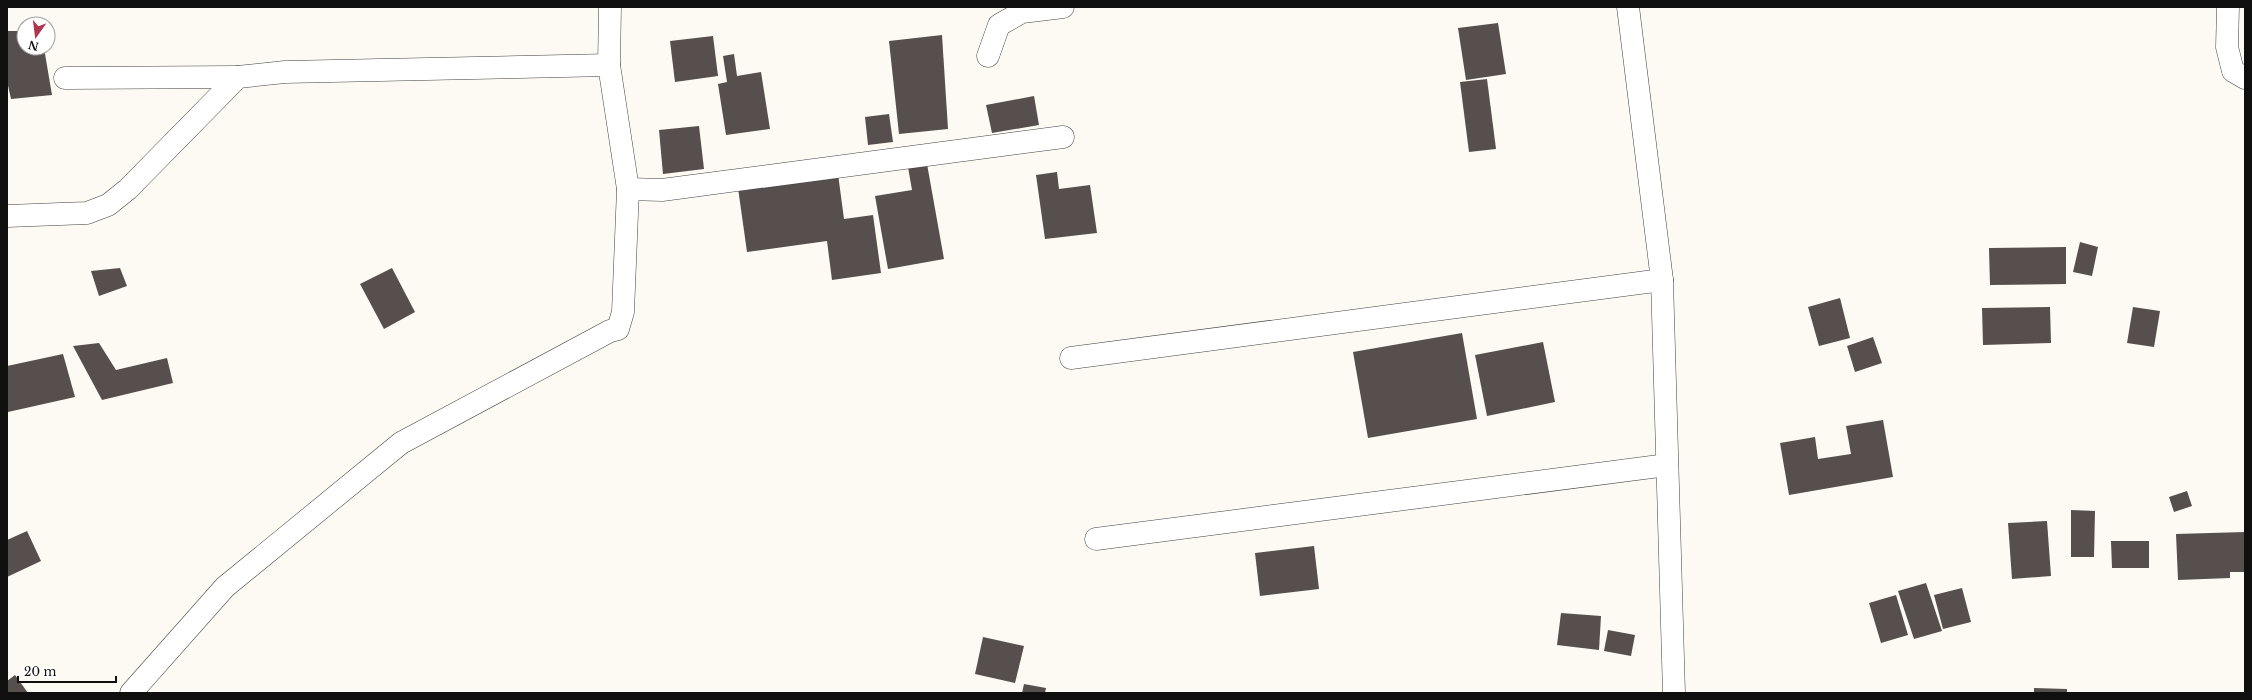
<svg xmlns="http://www.w3.org/2000/svg" width="2252" height="700" font-family="'Libre Baskerville',serif">
<style>
.building{fill:#564f4d}
.lines{fill:none;stroke-linecap:round;stroke-linejoin:round}
.street-casing{stroke:#424242;stroke-width:23}
.street{stroke:#fff;stroke-width:22}
</style>
<rect width="100%" height="100%" fill="#fdfaf3"/>
<g class="building">
<polygon points="1498,23 1506,74 1466,80 1458,28"/>
<polygon points="7,31 24,31 24,48 44,48 52,95 11,99 7,81"/>
<polygon points="942,35 948,129 899,134 889,41"/>
<polygon points="713,36 718,76 675,82 670,41"/>
<polygon points="734,54 737,76 761,72 770,129 726,135 718,84 727,82 723,56"/>
<polygon points="1487,79 1496,149 1469,152 1460,82"/>
<polygon points="1034,96 1039,125 992,133 986,105"/>
<polygon points="889,114 893,142 868,145 865,117"/>
<polygon points="699,126 704,169 663,174 659,130"/>
<polygon points="927,164 944,259 888,269 875,196 912,190 908,167"/>
<polygon points="1057,172 1059,189 1090,185 1097,233 1045,239 1036,175"/>
<polygon points="838,174 844,219 873,215 881,273 832,280 827,241 747,252 738,188"/>
<polygon points="2080,242 2098,247 2092,276 2073,272"/>
<polygon points="2066,247 2066,284 1990,285 1989,248"/>
<polygon points="120,268 127,286 99,296 91,271"/>
<polygon points="392,268 415,312 384,329 360,284"/>
<polygon points="1840,298 1850,338 1819,346 1808,307"/>
<polygon points="2050,307 2051,343 1983,345 1982,308"/>
<polygon points="2133,307 2160,311 2154,347 2127,343"/>
<polygon points="1462,333 1477,419 1368,438 1353,352"/>
<polygon points="1873,337 1882,363 1855,372 1847,346"/>
<polygon points="1543,342 1555,402 1487,416 1475,355"/>
<polygon points="99,343 116,370 167,358 173,383 102,400 73,346"/>
<polygon points="63,354 75,397 8,412 7,366"/>
<polygon points="1883,420 1893,477 1789,495 1780,443 1815,437 1818,459 1851,454 1846,426"/>
<polygon points="2187,491 2192,506 2174,512 2169,497"/>
<polygon points="2071,510 2095,511 2094,557 2071,557"/>
<polygon points="2047,521 2051,576 2012,579 2008,523"/>
<polygon points="27,531 41,561 7,577 7,540"/>
<polygon points="2245,532 2245,572 2230,572 2230,578 2178,580 2176,534"/>
<polygon points="2111,541 2149,541 2149,568 2112,568"/>
<polygon points="1314,546 1319,589 1260,596 1255,553"/>
<polygon points="1926,583 1942,631 1914,639 1898,591"/>
<polygon points="1962,588 1971,622 1943,629 1934,595"/>
<polygon points="1896,595 1908,635 1881,643 1869,603"/>
<polygon points="1561,613 1601,616 1599,650 1557,645"/>
<polygon points="1608,630 1635,635 1631,656 1604,651"/>
<polygon points="983,637 1024,646 1015,683 975,674"/>
<polygon points="15,675 28,693 7,693 7,681"/>
<polygon points="1024,684 1046,688 1045,693 1022,693"/>
<polygon points="2034,688 2067,689 2067,693 2034,693"/>
</g>
<g class="lines">
<defs>
<g id="street">
<polyline points="1628,7 1662,280 1674,693"/>
<polyline points="2228,7 2227,47 2233,71 2245,78"/>
<polyline points="988,56 999,25 1022,12 1063,7"/>
<polyline points="65,78 238,77"/>
<polyline points="628,189 662,190 1063,137"/>
<polyline points="7,216 87,213 108,205 128,189 238,77 285,72 609,65"/>
<polyline points="1071,358 1662,280"/>
<polyline points="1096,539 1667,465"/>
<polyline points="131,693 225,587 401,443 610,331 618,329 623,312 628,189 609,65 610,7"/>
</g>
</defs>
<use href="#street" class="street-casing"/>
<use href="#street" class="street"/>
</g>
<rect width="2252" height="700" fill="none" stroke="#0f0f0f" stroke-width="16"/>
<g transform="translate(36 36) rotate(194)"><circle r="19" fill="#ffffff" stroke="#9f9f9f"/>
<path d="M0-3L7 15L0 10L-7 15Z" fill="#af374d"/>
<text y="-6" font-size="11" font-weight="bold" text-anchor="middle" fill="#0f0f0f">N</text>
</g>
<path d="M18 676v6h98v-6" fill="none" stroke="#0f0f0f" stroke-width="2"/>
<text x="24" y="676" font-size="12" fill="#0f0f0f" stroke="#ffffff" stroke-width="3" paint-order="stroke">20 m</text>
</svg>
